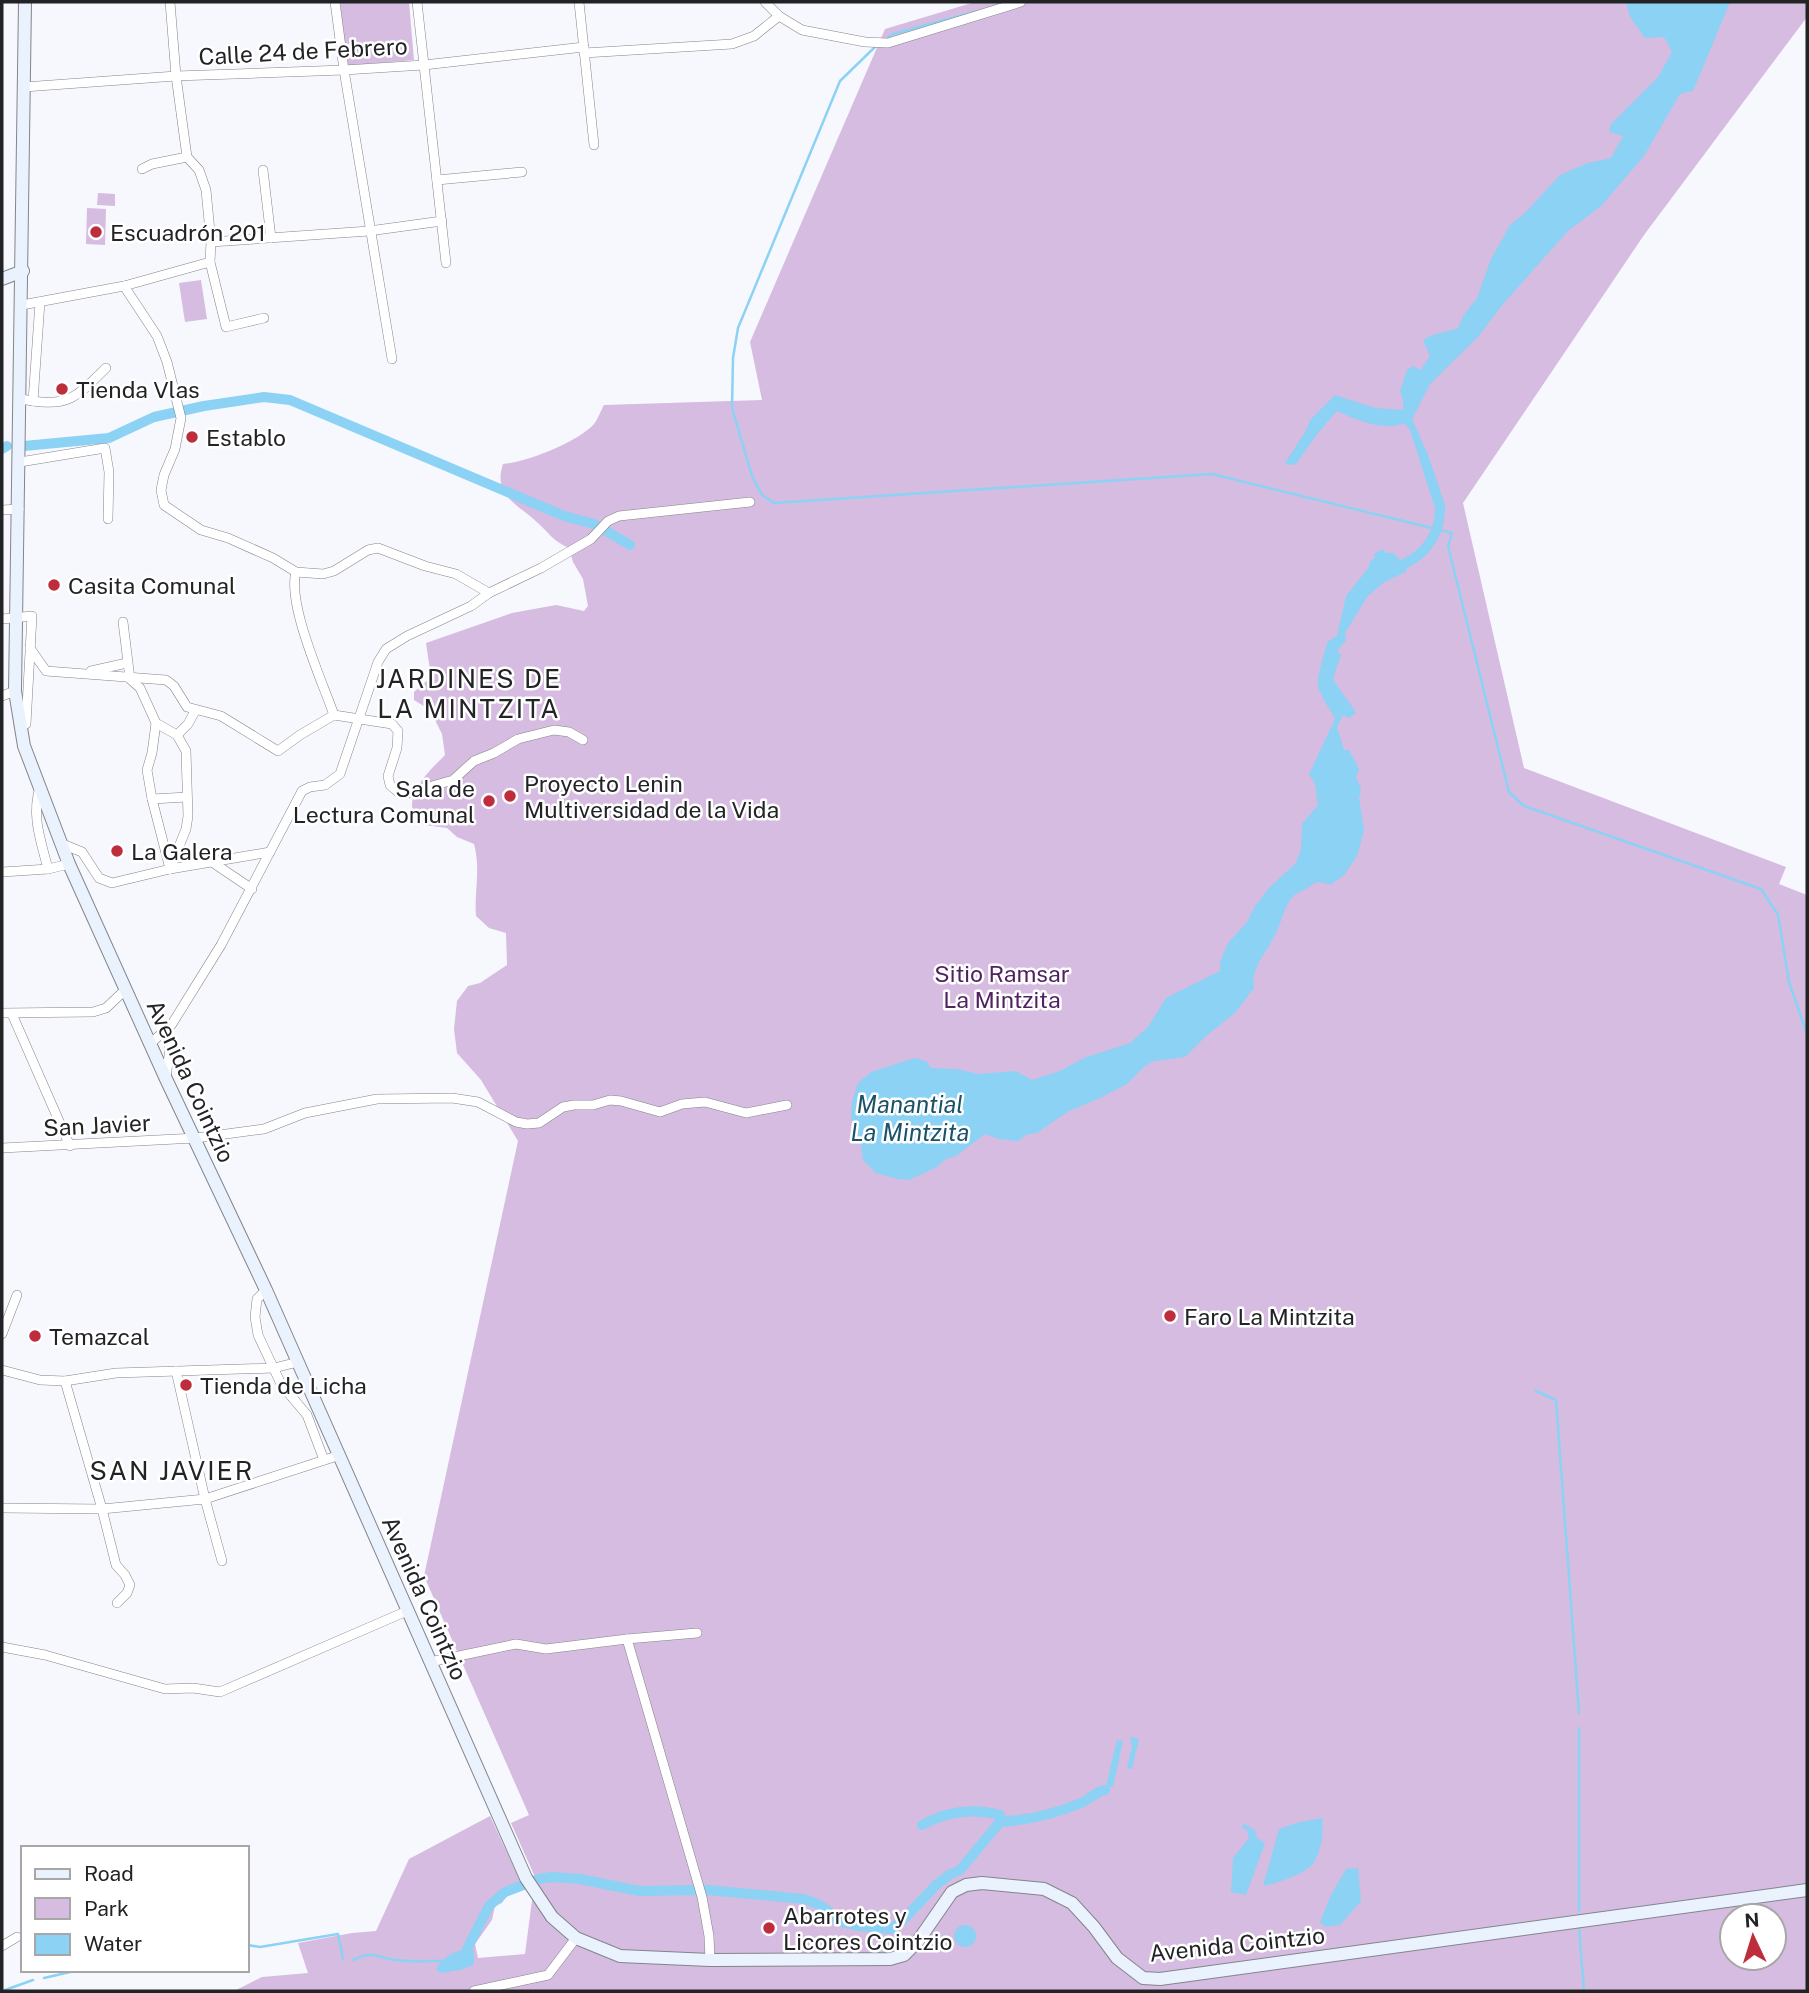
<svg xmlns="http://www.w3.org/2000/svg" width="1809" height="1993" font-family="'Public Sans',sans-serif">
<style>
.green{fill:#d5bce0;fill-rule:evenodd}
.water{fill:#8bd2f4}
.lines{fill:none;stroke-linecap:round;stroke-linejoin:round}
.stream{stroke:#8bd2f4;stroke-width:2.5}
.canal{stroke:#8bd2f4;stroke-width:10}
.street-casing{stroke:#83858b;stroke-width:10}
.secondary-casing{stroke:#83858b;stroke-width:14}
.street{stroke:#fff;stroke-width:9}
.secondary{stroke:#e9f2fd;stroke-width:12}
.poi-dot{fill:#be2d3b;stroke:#fff;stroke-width:2.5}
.labels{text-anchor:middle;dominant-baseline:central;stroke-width:5;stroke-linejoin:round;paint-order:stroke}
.street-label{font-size:23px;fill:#222325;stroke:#fff}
.poi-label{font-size:23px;fill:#222325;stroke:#fff;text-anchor:start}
.park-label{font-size:23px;fill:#512262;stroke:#fff}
.water-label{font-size:24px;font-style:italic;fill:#1a526a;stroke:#fff}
.quarter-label{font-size:26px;letter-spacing:2px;fill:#222325;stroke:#fff}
</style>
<rect width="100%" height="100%" fill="#f7f8fe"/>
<g class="green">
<polygon points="340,2 409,2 414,60 346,66"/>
<path d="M975,2h832v15l-163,218 -181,268 61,265 262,99 -7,17 28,11v1096h-1573l28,-14 46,-4 -10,-30 54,-10 24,-2 33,-72 81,-43 34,73 -16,5 -6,9 -7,3 -3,14 -17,24 3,14 47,-4 10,-77 -24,-54 18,-8 -105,-239 94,-435 -37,-61 -24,-27 -3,-24 3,-28 11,-15 12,-3 27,-18 -1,-32 -17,-5 -13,-12c-2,-25 5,-47 -2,-72l-17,-7 -10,-9 -29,-4c-18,-26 9,-51 27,-69l-3,-21 -12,-24 -16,-10v-8l14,-12 2,-10 -4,-27 86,-30 44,-8 28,6 4,-5 -5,-27 -10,-17 -4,-14c-17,-8 -17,-12 -30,-24 -19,-19 -47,-27 -36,-60 24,-2 75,-22 91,-40 4,-5 7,-14 10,-19l158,-5 -12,-58 135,-313zM1732,1916h42v42h-42z"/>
<polygon points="98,193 115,194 115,206 97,205"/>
<polygon points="87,208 106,209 105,245 86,244"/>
<polygon points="201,280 207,319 185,322 179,283"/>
</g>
<g class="water">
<path d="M1626,2h104l-37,89 -13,3 -36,62 -43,50 -33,25 -65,73 -25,33 -48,47 -18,35 16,36 16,47 -9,6 -25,-78 -6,-7c-18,9 -48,-3 -67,-12l-19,22 -22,31 -8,1 -3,-2 22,-34 3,-9 25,-25 40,13 28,2v-10l-3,-9 7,-21 6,-4 8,4 9,-14 -7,-16c11,-8 23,-7 35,-12l5,-12 14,-18 14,-39 19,-34 16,-13 34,-37 28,-12 23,-5 12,-22 -14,-4 2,-8 47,-47 14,-25 -8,-15 -19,1 -15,-21z"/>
<path d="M1383,549l3,4h8l10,11 3,7 -24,12 -16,14 -22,36 1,7 -9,11 4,4 -8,23c6,13 16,22 23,35l-7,5 -6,-3 -6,12 7,23h5l10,19 -3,8 5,12 -2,9 5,32 -7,26 -13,19 -14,10c-11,-5 -15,-3 -24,4 -3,2 -7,3 -10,5 -11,7 -14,28 -20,39 -8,18 -26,34 -22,55l-19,25 -29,23 -21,21 -31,4 -9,5 -18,18 -27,14 -33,14 -30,21 -9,1 -10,7 -19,-2 -14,-5 -29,22 -10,3 -9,8 -28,13 -11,-1 -22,-6 -13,-13 -3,-20 -9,-23 1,-16 6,-18 13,-11 44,-14 11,3 5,7 26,1 21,5 38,-3 16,9 28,-9 24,-13 46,-15 18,-16 18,-29 54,-27v-9l8,-19 19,-21 8,-16 15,-19 26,-24 5,-14 1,-25 16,-19 -3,-21 -6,-10 26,-55c-5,-11 -15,-22 -17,-34 -1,-7 7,-37 10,-43 2,-3 6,-4 9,-6l9,-40 23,-29 1,-6 5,-3 -1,-4z"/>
<polygon points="1130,1737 1139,1739 1132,1769 1127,1768 1132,1746"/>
<polygon points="1117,1740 1123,1741 1113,1787 1106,1786"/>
<path d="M1322,1818c2,13 -1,39 -12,49 -12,9 -32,16 -47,19l16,-57 17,-6z"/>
<polygon points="1244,1824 1255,1830 1257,1838 1265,1843 1246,1895 1231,1892 1233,1858 1249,1838 1247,1830 1241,1827"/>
<polygon points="1358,1868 1361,1901 1340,1925 1326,1927 1320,1922 1331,1895 1346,1869"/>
<circle cx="965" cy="1936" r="11"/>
<path d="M467,1949l7,2v13l-10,5 -23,4 -5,-4c7,-12 18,-18 31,-20z"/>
</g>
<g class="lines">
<g class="stream">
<polyline points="885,40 893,34 978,11"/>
<polyline points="876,46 840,81 738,328 733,358 732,408 752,476 762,495 774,503 1212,474 1452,533 1448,546 1509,792 1524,806 1761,889 1778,915 1789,982 1807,1034"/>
<polyline points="1536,1391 1556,1400 1579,1713"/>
<polyline points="1579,1911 1579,1728"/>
<polyline points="1579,1928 1584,1991"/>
<polyline points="247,1945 260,1947 338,1934 343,1959"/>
<path d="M353,1960c21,-11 23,-2 43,0 15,2 30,1 45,1"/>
<polyline points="44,1978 79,1970"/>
<polyline points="5,1990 33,1980"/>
</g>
<g class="canal">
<polyline points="24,446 109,438 154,417 204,406 264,397 290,400 564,516 594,524 630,545"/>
<polyline points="2,449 7,446"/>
<path d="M1404,564c24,-11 37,-33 36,-59"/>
<path d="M1000,1822c28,-2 55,-8 81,-19 8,-4 15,-11 24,-13"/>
<path d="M467,1949l22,-43 16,-14 34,-13 12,-2 29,2 59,12 69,-1 96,9c14,4 25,10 34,22l22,5 32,3 12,-10 31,-33 14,-11 11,-5 40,-48v-7c-27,-7 -53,-4 -78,10"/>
</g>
<defs>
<g id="street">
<polyline points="170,2 176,76 187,157 199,170 206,190 211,242 210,262 226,327 264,318"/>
<polyline points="335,2 344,70 392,359"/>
<polyline points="417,2 446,263"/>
<polyline points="579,2 594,145"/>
<polyline points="765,2 779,16 802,30 865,42 888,43 1021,2"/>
<polyline points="584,53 732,44 754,36 779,16"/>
<polyline points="24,87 176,76 344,70 424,65 584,47"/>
<polyline points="142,169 152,164 187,157"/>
<polyline points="263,170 271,238"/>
<polyline points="437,180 522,172"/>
<polyline points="211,242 369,231 442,221"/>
<polyline points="124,286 157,336 167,362 181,418 175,449 164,475 161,490 164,505 201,530 228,538 273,558 296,572 323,574 334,571 368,550 378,548 425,566 456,574 489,593"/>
<polyline points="22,305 124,286 210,262"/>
<polyline points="21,399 33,401 40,302"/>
<path d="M33,401c38,6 47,-8 73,-33"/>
<polyline points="20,462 105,448 109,472 108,519"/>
<polyline points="2,510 19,509"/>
<path d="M296,572c-9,32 26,109 38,143"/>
<polyline points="2,619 32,616 26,724"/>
<polyline points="123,622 130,679 140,688 156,723 177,735 186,751 188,816 186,829 170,869"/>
<polyline points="30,648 46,671 166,680 174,686 187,707 221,716 278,751 300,735 334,715 392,724 398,731 397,748 388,776 390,785 398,792 408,793 453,780 474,761 494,753 518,739 554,730 569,732 583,740"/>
<polyline points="91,671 127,663"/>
<polyline points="2,696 15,691"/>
<polyline points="156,723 152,753 147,770 152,799 170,869"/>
<polyline points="177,735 188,724 195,711"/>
<path d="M40,787c-9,29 1,54 8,82"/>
<polyline points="152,799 187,797"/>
<polyline points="60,843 82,852 99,878 112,883 170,869 270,852"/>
<polyline points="212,862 252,889"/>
<polyline points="2,872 48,869 69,864"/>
<polyline points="2,1013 93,1012 106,1008 125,990"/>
<polyline points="12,1014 70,1146"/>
<polyline points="150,1044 172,1024 221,945 302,791 310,787 325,785 340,774 378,662 386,649 407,636 471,606 489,593 541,568 591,539 608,521 619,516 750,502"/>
<polyline points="166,1077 170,1049 166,1032"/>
<polyline points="2,1148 196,1138 264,1129 305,1113 377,1099 452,1098 478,1102 516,1122 527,1124 539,1123 563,1107 574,1105 593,1105 610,1100 621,1101 660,1112 682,1104 705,1102 746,1113 787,1105"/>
<polyline points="266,1290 257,1299 255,1317 258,1335 281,1384 307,1415 324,1460"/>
<polyline points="2,1334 17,1295"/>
<polyline points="2,1370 40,1380 65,1381 116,1373 274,1368 298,1362"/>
<polyline points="176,1371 205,1499 222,1561"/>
<polyline points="65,1381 102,1509 116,1565 125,1575 130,1585 127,1593 117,1603"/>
<polyline points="2,1508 102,1509 205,1499 337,1456"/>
<polyline points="627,1639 702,1897 709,1936 710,1960"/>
<polyline points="2,1647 45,1655 165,1689 193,1688 220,1692 407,1611"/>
<polyline points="430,1662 516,1644 546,1649 627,1639 697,1633"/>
<polyline points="2,1946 17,1937"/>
<polyline points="474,1991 548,1975 576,1938"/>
</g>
<g id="secondary">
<polyline points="25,2 15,691 24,746 69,864 166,1079 266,1290 526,1878 552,1917 576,1938 620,1956 710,1960 890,1959 904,1955 918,1941 952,1892 966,1885 982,1883 1044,1889 1072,1903 1094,1927 1117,1958 1143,1978 1160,1979 1807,1890"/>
<polyline points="2,279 23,271"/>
</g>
</defs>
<use href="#street" class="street-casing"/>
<use href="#secondary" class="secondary-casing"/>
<use href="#street" class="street"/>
<use href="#secondary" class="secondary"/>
</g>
<g class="poi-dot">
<circle cx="96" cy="232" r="7"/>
<circle cx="62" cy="389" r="7"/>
<circle cx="192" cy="437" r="7"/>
<circle cx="54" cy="585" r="7"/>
<circle cx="510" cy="796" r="7"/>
<circle cx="489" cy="801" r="7"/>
<circle cx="117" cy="851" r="7"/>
<circle cx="1170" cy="1316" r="7"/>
<circle cx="35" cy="1336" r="7"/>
<circle cx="186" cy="1385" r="7"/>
<circle cx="769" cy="1928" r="7"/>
</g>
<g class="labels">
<g class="street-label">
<text transform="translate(303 51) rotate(-3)">Calle 24 de Febrero</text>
<text transform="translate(191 1081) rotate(65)">Avenida Cointzio</text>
<text transform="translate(97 1125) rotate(-3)">San Javier</text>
<text transform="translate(425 1598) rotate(66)">Avenida Cointzio</text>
<text transform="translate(1237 1944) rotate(-6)">Avenida Cointzio</text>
</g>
<g class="poi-label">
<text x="110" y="232">Escuadrón 201</text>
<text x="76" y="389">Tienda Vlas</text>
<text x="206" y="437">Establo</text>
<text x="68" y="585">Casita Comunal</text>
<text x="524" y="783">Proyecto Lenin<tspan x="524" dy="26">Multiversidad de la Vida</tspan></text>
<text x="475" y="788" text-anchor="end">Sala de<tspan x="475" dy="26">Lectura Comunal</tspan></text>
<text x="131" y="851">La Galera</text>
<text x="1184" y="1316">Faro La Mintzita</text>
<text x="49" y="1336">Temazcal</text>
<text x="200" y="1385">Tienda de Licha</text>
<text x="783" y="1915">Abarrotes y<tspan x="783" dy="26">Licores Cointzio</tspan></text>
</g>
<g class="park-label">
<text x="1002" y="973">Sitio Ramsar<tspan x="1002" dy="26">La Mintzita</tspan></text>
</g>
<g class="water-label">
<text x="910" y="1104">Manantial<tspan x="910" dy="28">La Mintzita</tspan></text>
</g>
<g class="quarter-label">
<text x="469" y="678">JARDINES DE<tspan x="469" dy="30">LA MINTZITA</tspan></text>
<text x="172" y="1470">SAN JAVIER</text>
</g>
</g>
<rect width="1809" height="1993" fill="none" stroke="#222325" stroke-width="7"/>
<rect x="21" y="1846" width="228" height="126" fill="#ffffff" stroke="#a7a7a8" stroke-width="2"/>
<rect x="35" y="1869" width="35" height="10" fill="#e9f2fd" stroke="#a7a7a8" stroke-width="2"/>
<text x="84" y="1881" font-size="21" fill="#222325">Road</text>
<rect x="35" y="1898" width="35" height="21" fill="#d5bce0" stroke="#a7a7a8" stroke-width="2"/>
<text x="84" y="1916" font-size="21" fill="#222325">Park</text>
<rect x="35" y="1934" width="35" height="21" fill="#8bd2f4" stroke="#a7a7a8" stroke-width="2"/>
<text x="84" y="1951" font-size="21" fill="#222325">Water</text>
<g transform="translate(1753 1937) rotate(356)"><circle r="33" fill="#ffffff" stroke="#a7a7a8" stroke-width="2"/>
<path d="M0-5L12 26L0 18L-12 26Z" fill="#be2d3b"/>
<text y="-10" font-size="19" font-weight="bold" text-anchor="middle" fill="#222325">N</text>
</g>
</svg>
